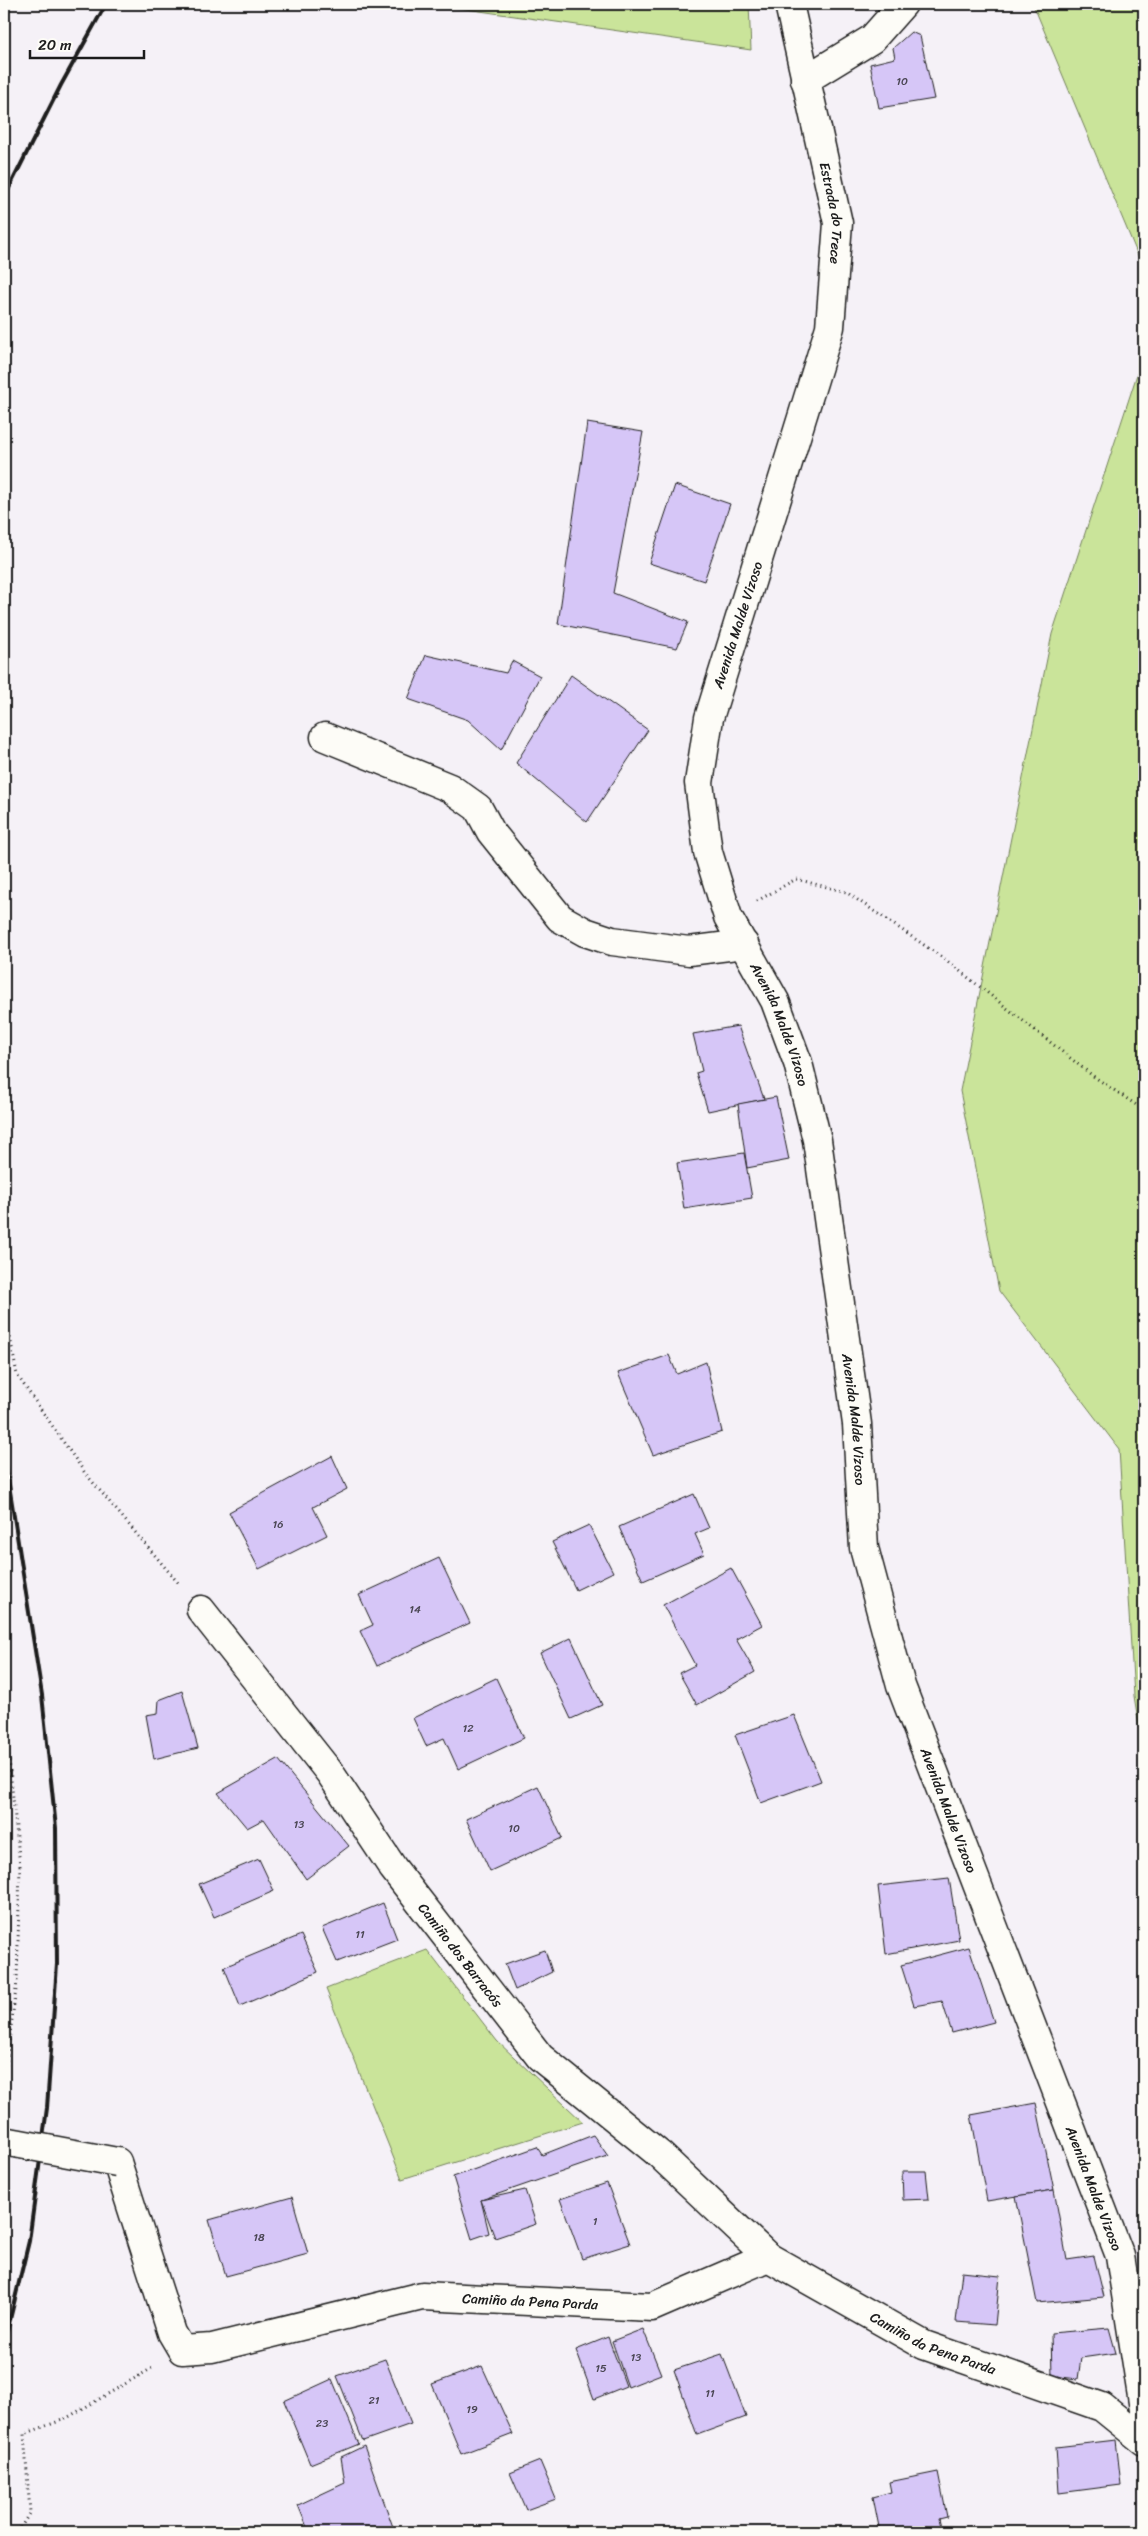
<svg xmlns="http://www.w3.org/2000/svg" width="1148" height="2536" font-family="Sriracha,sans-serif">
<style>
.green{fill:#cae49a;stroke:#73805b}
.building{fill:#d6c6f7;stroke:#1c1c1c}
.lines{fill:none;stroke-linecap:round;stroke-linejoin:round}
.minor-casing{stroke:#1c1c1c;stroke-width:31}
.path{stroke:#1c1c1c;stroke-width:3;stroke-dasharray:1 4;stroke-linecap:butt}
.minor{stroke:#fdfcf7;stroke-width:28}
.rail{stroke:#1c1c1c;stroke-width:4}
.minor-bridge-casing{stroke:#1c1c1c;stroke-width:31;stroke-linecap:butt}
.minor-bridge{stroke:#fdfcf7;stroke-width:28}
.labels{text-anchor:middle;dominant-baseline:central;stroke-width:4.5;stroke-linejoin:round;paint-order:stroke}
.number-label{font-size:11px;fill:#4a4653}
.street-label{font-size:14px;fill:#1c1c1c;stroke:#fdfcf7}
</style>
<rect width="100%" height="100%" fill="#f5f1f7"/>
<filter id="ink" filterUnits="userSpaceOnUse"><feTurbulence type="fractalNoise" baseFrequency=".02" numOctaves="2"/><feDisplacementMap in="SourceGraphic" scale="10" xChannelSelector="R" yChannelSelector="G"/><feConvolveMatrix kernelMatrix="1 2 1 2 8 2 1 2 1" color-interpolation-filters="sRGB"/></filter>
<g filter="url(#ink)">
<g class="green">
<polygon points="431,4 749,4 751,50"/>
<polygon points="1033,4 1144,4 1144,270"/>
<polygon points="1144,353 1144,1756 1134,1696 1119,1449 999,1291 960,1091 1052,634"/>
<polygon points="427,1950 497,2041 583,2122 402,2179 326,1989"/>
</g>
<g class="building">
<polygon points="911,32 920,36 934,99 879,108 870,64 895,58 893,48"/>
<polygon points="587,423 643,432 613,593 688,622 677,648 558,624"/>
<polygon points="675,485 730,504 704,581 649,563"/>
<polygon points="426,655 506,673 512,661 540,676 501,750 468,720 408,699"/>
<polygon points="571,675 648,730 587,822 516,763"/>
<polygon points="738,1026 764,1099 708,1111 696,1073 702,1071 693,1034"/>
<polygon points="776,1097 789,1160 747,1168 738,1104"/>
<polygon points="744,1153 752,1198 684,1209 677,1163"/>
<polygon points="669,1355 677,1374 706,1362 722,1432 653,1455 618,1373"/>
<polygon points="332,1456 347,1489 313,1507 327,1535 259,1569 229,1512"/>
<polygon points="694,1494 709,1528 695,1534 704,1554 643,1581 619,1527"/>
<polygon points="589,1525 613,1572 576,1590 552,1542"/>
<polygon points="439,1558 470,1623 377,1666 360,1631 373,1625 359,1595"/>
<polygon points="731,1568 762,1625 736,1639 755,1672 697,1705 679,1673 695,1665 663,1605"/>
<polygon points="571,1638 602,1705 571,1719 540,1653"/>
<polygon points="496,1678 524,1738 458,1769 444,1738 426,1746 413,1718"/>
<polygon points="182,1691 198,1748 154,1759 146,1715 158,1713 159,1700"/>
<polygon points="794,1715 821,1781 761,1803 735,1735"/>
<polygon points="278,1759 349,1846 306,1879 264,1819 247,1828 218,1793"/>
<polygon points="538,1786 562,1838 490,1871 466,1819"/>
<polygon points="259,1859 274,1891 214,1917 199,1884"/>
<polygon points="949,1878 959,1940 886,1954 878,1886"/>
<polygon points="383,1903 397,1939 337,1962 322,1928"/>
<polygon points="301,1935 318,1972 240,2006 224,1967"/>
<polygon points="969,1947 994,2022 952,2033 942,2001 914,2006 901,1965"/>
<polygon points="545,1950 552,1972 515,1990 505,1964"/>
<polygon points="1036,2103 1054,2190 987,2201 971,2115"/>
<polygon points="593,2135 608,2156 481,2200 489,2233 472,2239 453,2177 537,2147 542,2155"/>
<polygon points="902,2171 926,2171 929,2199 903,2200"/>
<polygon points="607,2183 630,2244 582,2259 560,2199"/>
<polygon points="525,2190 536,2224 495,2238 481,2200"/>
<polygon points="1054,2190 1067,2260 1094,2256 1104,2297 1037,2303 1016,2196"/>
<polygon points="292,2197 308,2254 226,2276 209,2220"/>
<polygon points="962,2272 1000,2276 995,2325 956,2322"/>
<polygon points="1109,2328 1116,2353 1081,2358 1078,2379 1052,2376 1051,2333"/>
<polygon points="643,2329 661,2374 628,2387 612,2341"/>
<polygon points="608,2337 626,2386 594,2399 576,2350"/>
<polygon points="722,2354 746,2417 697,2435 674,2370"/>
<polygon points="385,2359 411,2424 363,2441 337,2376"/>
<polygon points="482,2366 513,2434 461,2454 432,2384"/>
<polygon points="332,2379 359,2444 310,2464 284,2401"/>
<polygon points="1116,2440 1121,2485 1059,2493 1056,2447"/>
<polygon points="364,2446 393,2527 376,2532 309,2532 298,2505 345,2483 341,2457"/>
<polygon points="540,2461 556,2499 526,2510 510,2473"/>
<polygon points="938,2472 947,2517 939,2519 942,2532 880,2532 873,2497 891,2492 889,2482"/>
</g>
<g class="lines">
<defs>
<g id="minor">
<path id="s1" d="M789,4l49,219 -8,104 -121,391 -10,65 9,69 20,65 47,84 23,62 19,77 40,284 7,124 37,138 219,570 24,153"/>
<polyline points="805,80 872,39 903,4"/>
<polyline points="325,737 450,788 478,808 491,832 560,918 585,932 612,941 689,951 744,944"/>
<path id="s2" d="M201,1610l129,163 63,95 147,189 119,97 109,103"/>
<path id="s3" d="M117,2162l55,171 10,17 30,-2 210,-52 230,11 116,-50 156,88 178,62 42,34"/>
</g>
</defs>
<use href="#minor" class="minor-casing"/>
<g class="path">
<polyline points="757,901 796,879 846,892 946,960 1093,1076 1144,1110"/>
<polyline points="4,1303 17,1375 85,1473 180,1585"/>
<polyline points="4,1711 20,1866 17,1982 4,2079"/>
<polyline points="18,2532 30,2512 24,2434 65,2419 154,2367"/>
</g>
<use href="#minor" class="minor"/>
<g class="rail">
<polyline points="4,198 61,85 106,4"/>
<polyline points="4,1453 42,1695 56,1828 57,1964 47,2108 29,2241 4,2344"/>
</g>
<defs>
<polyline id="minor-bridge" points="4,2141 117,2162"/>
</defs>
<use href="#minor-bridge" class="minor-bridge-casing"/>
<use href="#minor-bridge" class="minor-bridge"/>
</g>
</g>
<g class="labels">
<g class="number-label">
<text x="902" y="81">10</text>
<text x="278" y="1524">16</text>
<text x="415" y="1609">14</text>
<text x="468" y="1728">12</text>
<text x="299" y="1824">13</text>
<text x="514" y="1828">10</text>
<text x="360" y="1934">11</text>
<text x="595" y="2221">1</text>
<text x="259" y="2237">18</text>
<text x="636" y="2357">13</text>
<text x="601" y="2368">15</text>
<text x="710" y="2393">11</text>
<text x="374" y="2400">21</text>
<text x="472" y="2409">19</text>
<text x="322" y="2423">23</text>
</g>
<g class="street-label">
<text stroke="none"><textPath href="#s1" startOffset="214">Estrada do Trece</textPath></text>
<text transform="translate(738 625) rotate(-72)">Avenida Malde Vizoso</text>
<text stroke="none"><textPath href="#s1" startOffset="1061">Avenida Malde Vizoso</textPath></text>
<text stroke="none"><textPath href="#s1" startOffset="1465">Avenida Malde Vizoso</textPath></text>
<text stroke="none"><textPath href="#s1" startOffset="1870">Avenida Malde Vizoso</textPath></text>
<text stroke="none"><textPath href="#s2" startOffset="432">Camiño dos Barracós</textPath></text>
<text stroke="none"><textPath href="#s1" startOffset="2275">Avenida Malde Vizoso</textPath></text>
<text stroke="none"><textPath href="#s3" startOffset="554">Camiño da Pena Parda</textPath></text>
<text stroke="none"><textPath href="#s3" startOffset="989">Camiño da Pena Parda</textPath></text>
</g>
</g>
<rect width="1148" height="2536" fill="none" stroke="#fdfcf7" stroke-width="20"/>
<rect x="10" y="10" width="1128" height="2516" fill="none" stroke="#1c1c1c" stroke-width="2" filter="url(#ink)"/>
<path d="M30 50v8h114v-8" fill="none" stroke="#1c1c1c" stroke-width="2.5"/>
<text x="38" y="50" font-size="15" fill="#1c1c1c" stroke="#fdfcf7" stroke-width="4" paint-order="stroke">20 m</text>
</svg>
